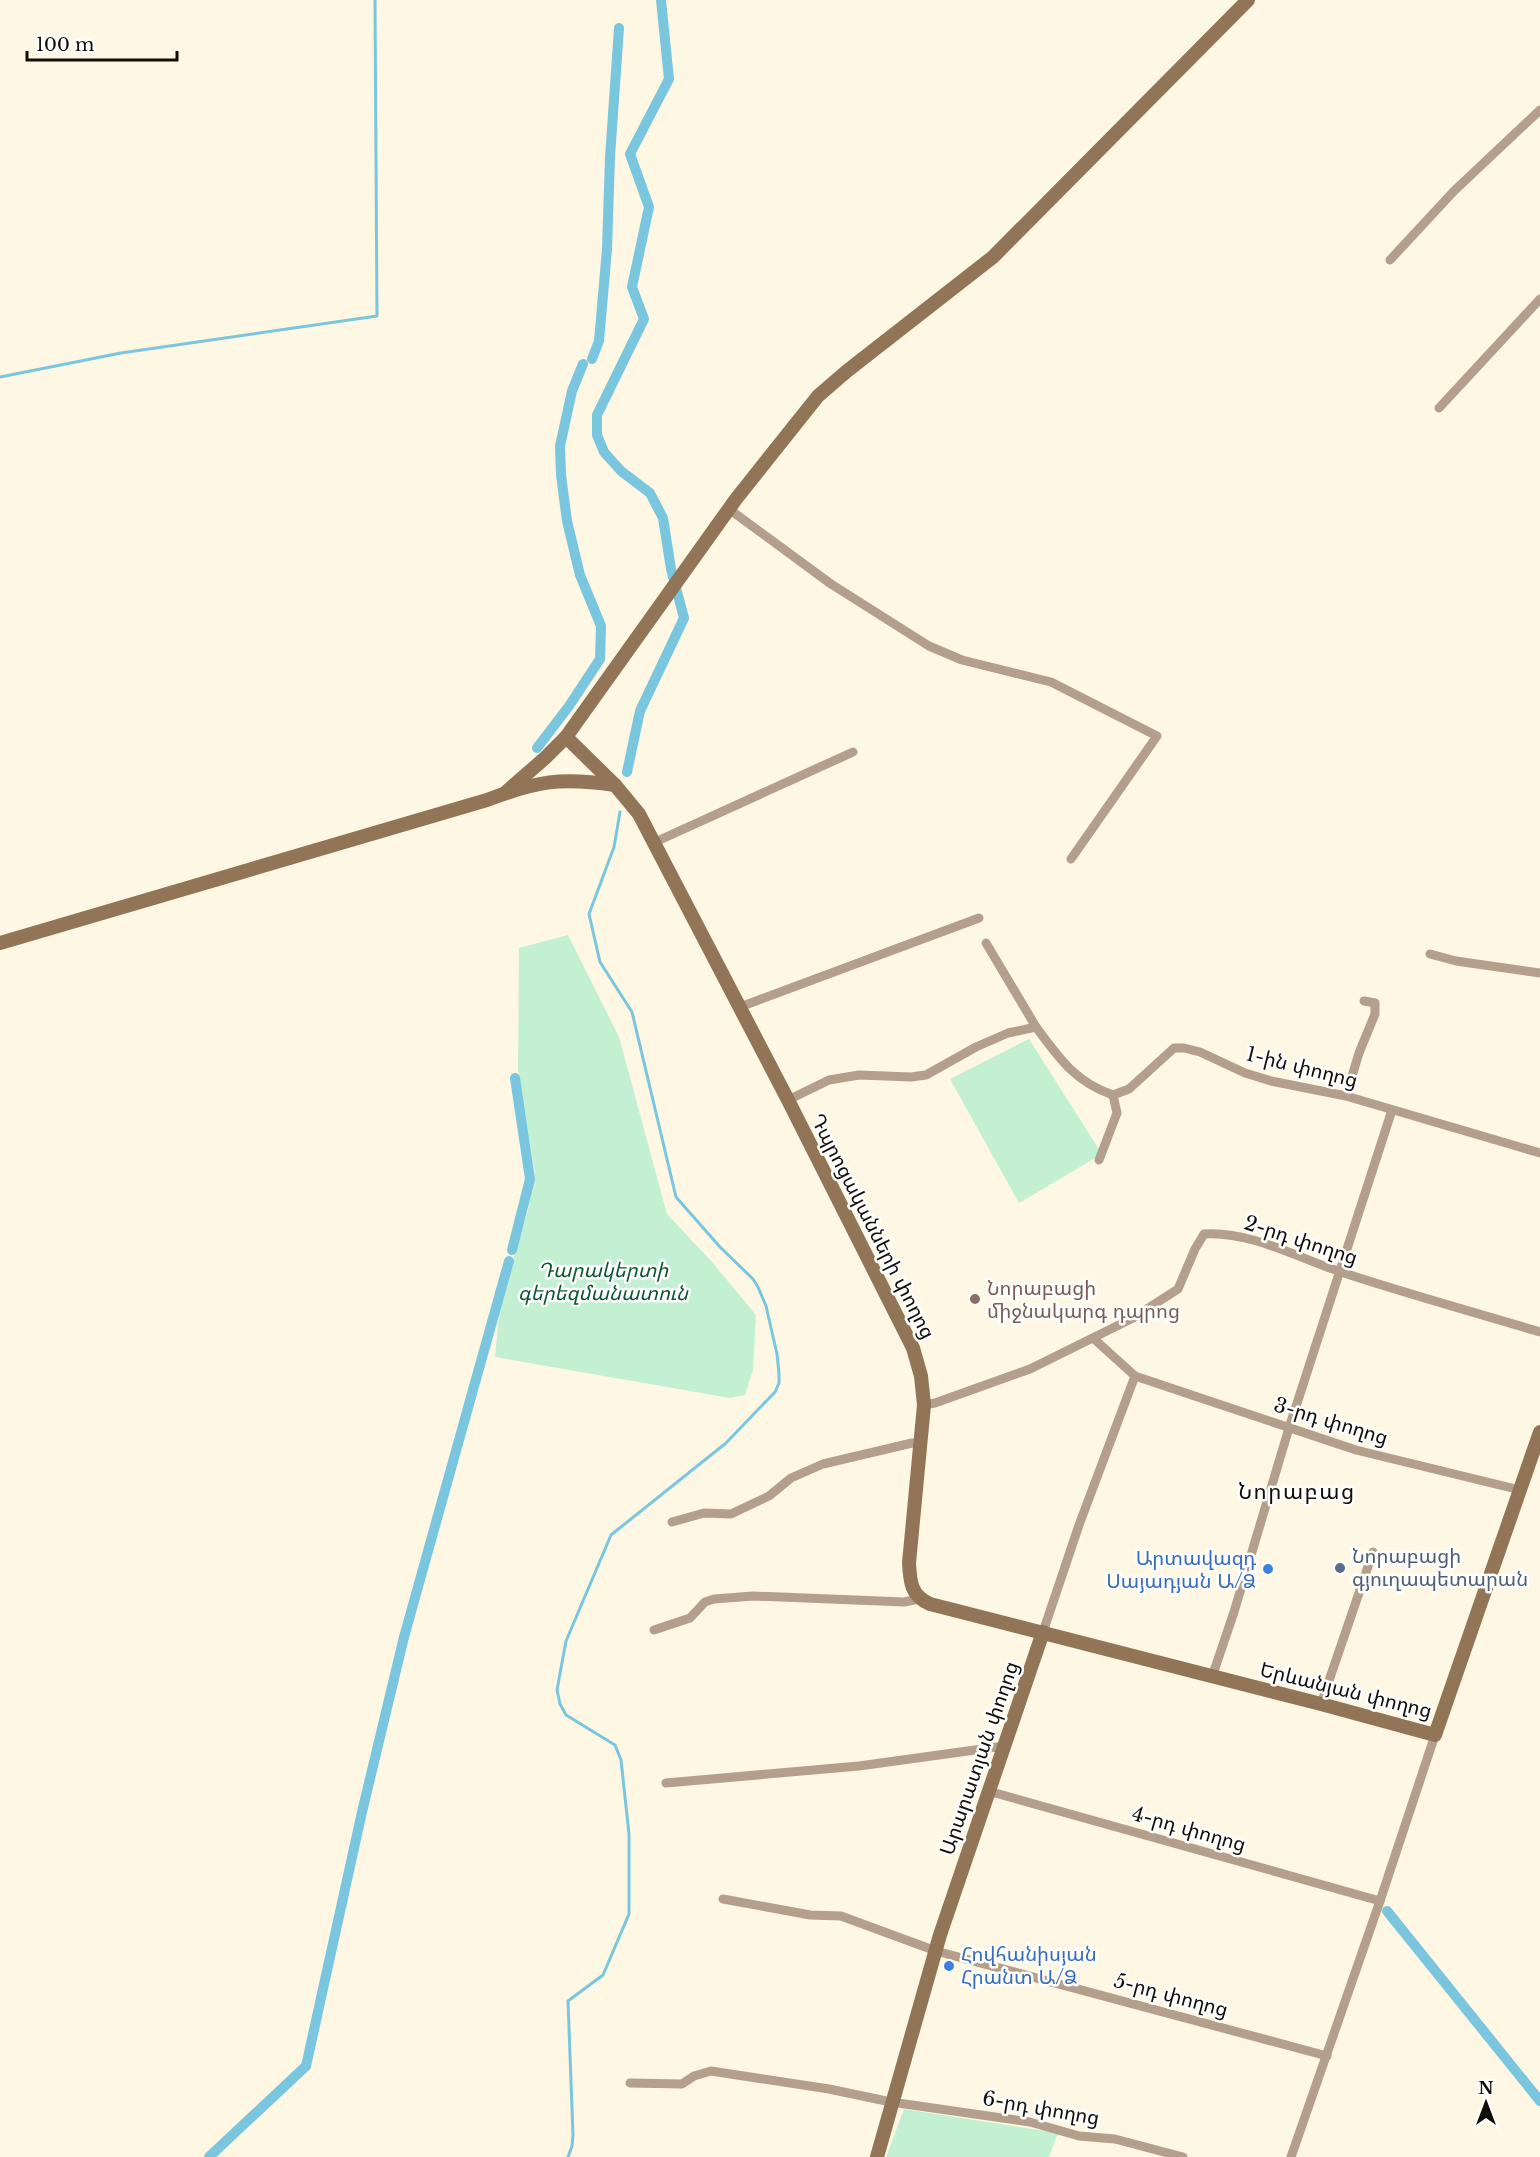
<svg xmlns="http://www.w3.org/2000/svg" width="1540" height="2157" font-family="'Libre Baskerville','Noto Sans Armenian',serif">
<style>
.green{fill:#c3f0d3}
.lines{fill:none;stroke-linecap:round;stroke-linejoin:round}
.stream{stroke:#7ac6de;stroke-width:3}
.canal{stroke:#7ac6de;stroke-width:10}
.minor{stroke:#b39f8b;stroke-width:9}
.secondary{stroke:#927557;stroke-width:14}
.education-dot{fill:#8d6e63;stroke:#fff;stroke-width:2}
.service-dot{fill:#5c6f8a;stroke:#fff;stroke-width:2}
.shop-dot{fill:#3f7fe0;stroke:#fff;stroke-width:2}
.labels{text-anchor:middle;dominant-baseline:central;stroke-width:5;stroke-linejoin:round;paint-order:stroke}
.street-label{font-size:20px;fill:#100e08;stroke:#fff}
.park-label{font-size:20px;font-style:italic;fill:#0d5634;stroke:#fff}
.education-label{font-size:20px;fill:#785e54;stroke:#fff;text-anchor:start}
.service-label{font-size:20px;fill:#4e5e75;stroke:#fff;text-anchor:start}
.shop-label{font-size:20px;fill:#366cbe;stroke:#fff;text-anchor:end}
.quarter-label{font-size:22px;letter-spacing:1.5px;fill:#100e08;stroke:#fff}
</style>
<rect width="100%" height="100%" fill="#fdf7e4"/>
<g class="green">
<polygon points="568,935 619,1037 667,1214 712,1262 756,1315 753,1370 745,1395 730,1398 495,1357 500,1305 528,1210 535,1174 518,1069 519,948"/>
<polygon points="1029,1039 1102,1154 1019,1203 950,1079"/>
<polygon points="904,2109 1058,2133 1049,2157 886,2157"/>
</g>
<g class="lines">
<g class="stream">
<polyline points="0,377 121,353 377,316 375,0"/>
<polyline points="568,2157 572,2146 573,2135 568,2001 603,1975 629,1914 629,1834 621,1760 615,1745 566,1715 560,1704 557,1690 566,1641 611,1535 726,1443 775,1392 779,1383 779,1373 777,1354 766,1306 758,1287 753,1279 720,1247 676,1197 632,1012 600,962 589,914 614,847 620,812"/>
</g>
<g class="canal">
<polyline points="592,359 599,341 607,249 610,157 619,28"/>
<polyline points="537,748 569,706 600,659 601,626 580,575 567,521 561,475 560,446 572,391 583,364"/>
<polyline points="627,772 640,711 684,618 671,569 663,518 650,493 621,471 604,452 597,435 597,415 644,319 632,287 649,207 630,154 669,79 661,0"/>
<polyline points="512,1250 530,1179 515,1078"/>
<polyline points="1387,1911 1540,2101"/>
<polyline points="209,2157 306,2066 362,1812 404,1637 509,1261"/>
</g>
<g class="minor">
<polyline points="1390,260 1454,191 1540,110"/>
<polyline points="1439,408 1540,299"/>
<polyline points="729,509 831,584 929,646 962,660 1051,682 1157,736 1071,859"/>
<polyline points="653,843 853,752"/>
<polyline points="986,943 1036,1027"/>
<polyline points="1430,954 1456,961 1540,973"/>
<polyline points="740,1007 979,918"/>
<polyline points="1346,1096 1359,1053 1375,1014 1375,1003 1364,1001"/>
<path d="M788,1100l41,-20 30,-5 52,2 15,-2 50,-28 32,-14 28,-6c23,31 39,55 77,68l16,-6 45,-41h10l16,4 45,21 26,8 75,15 194,57"/>
<polyline points="1099,1160 1117,1113 1113,1095"/>
<polyline points="1093,1338 1135,1376 1356,1450 1520,1490"/>
<path d="M924,1405l11,-2 95,-34 103,-51 45,-29 17,-40 9,-15c47,-3 94,24 137,38 66,22 133,40 199,60"/>
<polyline points="672,1522 704,1513 731,1514 769,1496 791,1478 823,1464 912,1443 921,1443"/>
<polyline points="654,1630 690,1618 705,1602 714,1599 753,1596 904,1602 919,1599"/>
<polyline points="1043,1632 1079,1525 1135,1376"/>
<polyline points="1212,1677 1234,1612 1289,1428 1392,1110"/>
<polyline points="1321,1704 1373,1552"/>
<polyline points="666,1783 859,1766 1004,1746"/>
<polyline points="988,1791 1380,1901"/>
<polyline points="723,1899 810,1915 841,1916 936,1951 1327,2056"/>
<polyline points="630,2083 682,2084 694,2076 711,2071 829,2089 891,2102 1030,2122 1079,2136 1115,2139 1183,2157"/>
<polyline points="1291,2157 1380,1901 1435,1735"/>
</g>
<g class="secondary">
<path d="M566,737l49,48 24,29 149,286 125,248 8,28 3,29 -15,158c1,19 2,33 21,41l391,100 114,31 105,-303"/>
<polyline points="505,793 545,758 566,737 736,499 818,396 847,371 993,257 1248,0"/>
<path d="M0,943l487,-143c50,-19 74,-23 128,-15"/>
<polyline points="877,2157 940,1935 1043,1632"/>
</g>
</g>
<circle class="education-dot" cx="975" cy="1299" r="6"/>
<circle class="service-dot" cx="1340" cy="1568" r="6"/>
<g class="shop-dot">
<circle cx="1268" cy="1569" r="6"/>
<circle cx="949" cy="1966" r="6"/>
</g>
<g class="labels">
<g class="street-label">
<text transform="translate(1302 1067) rotate(14)">1-ին փողոց</text>
<text transform="translate(873 1226) rotate(63)">Դպրոցականների փողոց</text>
<text transform="translate(1301 1240) rotate(18)">2-րդ փողոց</text>
<text transform="translate(1331 1421) rotate(17)">3-րդ փողոց</text>
<text transform="translate(1346 1690) rotate(14)">Երևանյան փողոց</text>
<text transform="translate(979 1758) rotate(-71)">Արարատյան փողոց</text>
<text transform="translate(1189 1829) rotate(16)">4-րդ փողոց</text>
<text transform="translate(1171 1995) rotate(15)">5-րդ փողոց</text>
<text transform="translate(1041 2108) rotate(10)">6-րդ փողոց</text>
</g>
<g class="park-label">
<text x="603" y="1270">Դարակերտի<tspan x="603" dy="23">գերեզմանատուն</tspan></text>
</g>
<g class="education-label">
<text x="987" y="1288">Նորաբացի<tspan x="987" dy="23">միջնակարգ դպրոց</tspan></text>
</g>
<g class="service-label">
<text x="1352" y="1556">Նորաբացի<tspan x="1352" dy="23">գյուղապետարան</tspan></text>
</g>
<g class="shop-label">
<text x="1256" y="1558">Արտավազդ<tspan x="1256" dy="23">Սայադյան Ա/Ձ</tspan></text>
<text x="961" y="1954" text-anchor="start">Հովհանիսյան<tspan x="961" dy="23">Հրանտ Ա/Ձ</tspan></text>
</g>
<g class="quarter-label">
<text x="1297" y="1491">Նորաբաց</text>
</g>
</g>
<g transform="translate(1486 2103)" stroke="#ffffff" stroke-width="4.5" paint-order="stroke">
<path d="M0-4.5L10 22L0 15L-10 22Z" fill="#100e08"/>
<text y="-9" font-size="16" font-weight="bold" text-anchor="middle" fill="#100e08">N</text>
</g>
<path d="M27 51v9h150v-9" fill="none" stroke="#100e08" stroke-width="3"/>
<text x="36" y="51" font-size="18" fill="#100e08" stroke="#ffffff" stroke-width="4.5" paint-order="stroke">100 m</text>
</svg>
